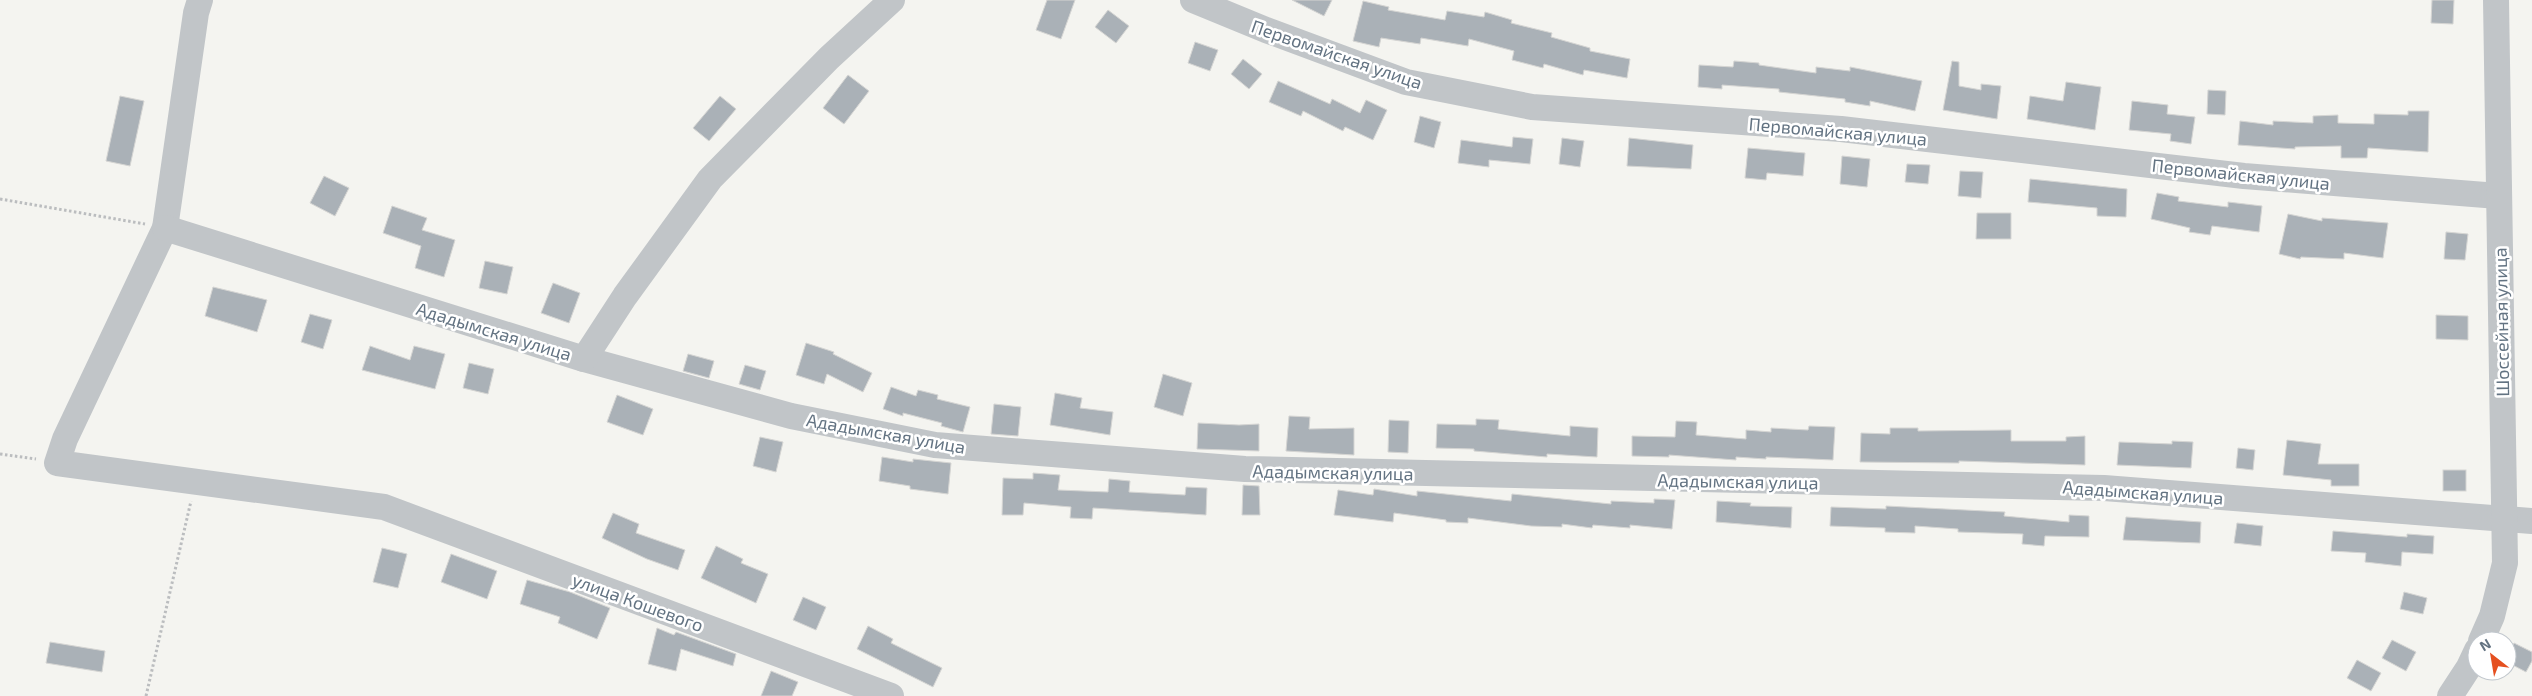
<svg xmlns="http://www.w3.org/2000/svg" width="2532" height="696" font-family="'Exo 2',sans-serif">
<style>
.building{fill:#aab1b7;stroke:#d5d5d3}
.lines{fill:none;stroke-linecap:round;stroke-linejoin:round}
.path{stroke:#bbbdbf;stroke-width:3;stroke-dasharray:2.5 2.5;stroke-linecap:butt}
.minor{stroke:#c1c5c8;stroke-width:26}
.labels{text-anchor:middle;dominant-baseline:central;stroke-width:5;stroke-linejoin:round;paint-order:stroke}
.street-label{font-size:18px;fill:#637382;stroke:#fff}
</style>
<rect width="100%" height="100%" fill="#f4f4f0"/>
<g class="building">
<polygon points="1047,0 1075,0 1061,39 1036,30"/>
<polygon points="1292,0 1332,0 1324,16"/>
<polygon points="2432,0 2454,0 2453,24 2431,23"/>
<polygon points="1363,1 1389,7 1388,10 1445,20 1447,11 1484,17 1485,12 1512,20 1511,23 1552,33 1551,37 1590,48 1590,51 1630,59 1627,78 1584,70 1583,75 1544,64 1543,68 1512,60 1514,51 1469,39 1468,46 1421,38 1420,44 1381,38 1379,47 1353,41"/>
<polygon points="1108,10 1129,26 1116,43 1095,27"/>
<polygon points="1195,42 1218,50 1210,71 1188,63"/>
<polygon points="1243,59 1262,74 1249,89 1231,74"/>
<polygon points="1734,61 1759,63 1759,65 1816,73 1816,67 1850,71 1850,67 1922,81 1915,111 1870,101 1870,106 1845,102 1845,99 1779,92 1779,89 1722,85 1722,89 1698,87 1699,65 1733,67"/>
<polygon points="1952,61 1959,62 1959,86 1981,90 1981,84 2001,86 1997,119 1943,110"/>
<polygon points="848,75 869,91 844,124 823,108"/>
<polygon points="1278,81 1330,104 1332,99 1360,113 1366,100 1387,110 1373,140 1345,127 1343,131 1303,111 1301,116 1269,102"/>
<polygon points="2066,82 2101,87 2095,130 2027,119 2030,96 2063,101"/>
<polygon points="2208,90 2226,91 2225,115 2207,114"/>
<polygon points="120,96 144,101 130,166 106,161"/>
<polygon points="720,96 736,109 709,141 693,128"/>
<polygon points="2132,101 2168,105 2167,114 2195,117 2191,144 2170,141 2171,134 2129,130"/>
<polygon points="2408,111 2429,111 2428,152 2368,148 2367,158 2341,158 2341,146 2295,147 2295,149 2238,145 2240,121 2273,125 2273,121 2313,123 2313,116 2338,115 2338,123 2374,124 2374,114 2408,115"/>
<polygon points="1420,116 1441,122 1434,148 1414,142"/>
<polygon points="1513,137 1533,139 1530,164 1489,160 1489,167 1458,163 1461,140 1512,147"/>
<polygon points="1562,138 1584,141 1580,167 1559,164"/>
<polygon points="1629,138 1693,145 1691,169 1627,166"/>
<polygon points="1748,148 1805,153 1803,176 1767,173 1766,180 1745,178"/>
<polygon points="1842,156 1870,159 1867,187 1840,184"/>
<polygon points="1907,164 1930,165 1928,184 1905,182"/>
<polygon points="1960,171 1983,172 1981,198 1958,196"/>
<polygon points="324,176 349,188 335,216 310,203"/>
<polygon points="2030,179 2127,189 2126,217 2097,216 2097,208 2028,202"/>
<polygon points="2157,193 2179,197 2178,201 2228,207 2228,202 2262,206 2259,232 2212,226 2210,235 2189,232 2190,228 2151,219"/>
<polygon points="392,206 427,218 422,230 455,240 444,277 415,268 421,246 383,233"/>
<polygon points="1977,213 2011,213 2011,239 1976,239"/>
<polygon points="2288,214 2322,221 2322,218 2388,223 2383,258 2344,253 2344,259 2301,257 2300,259 2279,254"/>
<polygon points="2446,232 2468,234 2465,260 2444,259"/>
<polygon points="485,261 513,267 507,294 479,288"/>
<polygon points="553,283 580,293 569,323 541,313"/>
<polygon points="213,287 267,300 257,332 205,316"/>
<polygon points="310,314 332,320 323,349 301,342"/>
<polygon points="2436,315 2468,316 2468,340 2436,339"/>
<polygon points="806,343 834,352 833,354 872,373 863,392 827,374 824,384 796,375"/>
<polygon points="370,346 410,360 414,346 445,354 435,389 362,370"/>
<polygon points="688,354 714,361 709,378 683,371"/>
<polygon points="469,363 494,369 488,394 463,388"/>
<polygon points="745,365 766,371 760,390 739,384"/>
<polygon points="1163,374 1192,383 1183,416 1154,407"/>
<polygon points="891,387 916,396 918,390 938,395 937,399 970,407 963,432 941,426 942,423 903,413 903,416 883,409"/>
<polygon points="1055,393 1082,398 1080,408 1113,412 1110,435 1050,425"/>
<polygon points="617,395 653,409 643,435 607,422"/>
<polygon points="994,404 1021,407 1018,436 991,434"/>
<polygon points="1289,416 1310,417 1309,429 1354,428 1354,455 1286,451"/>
<polygon points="1476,419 1499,420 1498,429 1570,436 1570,426 1598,428 1597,457 1547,454 1547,457 1474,451 1474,449 1436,448 1437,424 1476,425"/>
<polygon points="1389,420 1409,421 1408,453 1388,452"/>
<polygon points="1676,421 1697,422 1696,435 1746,439 1746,430 1771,432 1771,428 1808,430 1809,426 1835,427 1833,460 1766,457 1766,459 1736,457 1736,460 1669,455 1669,457 1632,456 1632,436 1675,437"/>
<polygon points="1198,423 1239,425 1259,424 1259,451 1197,449"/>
<polygon points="1890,428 1918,428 1918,431 2011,430 2011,441 2066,441 2066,437 2085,436 2085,465 1959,461 1959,463 1860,462 1861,433 1890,434"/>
<polygon points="760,437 783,442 776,472 753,466"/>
<polygon points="2287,440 2321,444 2318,464 2359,464 2359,486 2331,486 2331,480 2283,475"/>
<polygon points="2172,441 2193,442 2191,468 2117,465 2119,442 2172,444"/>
<polygon points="2238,448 2255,450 2253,470 2236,468"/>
<polygon points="882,457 913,462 913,459 951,463 948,494 910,489 910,486 879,481"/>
<rect x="2443" y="470" width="23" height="21"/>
<polygon points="1033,473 1060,475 1058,490 1108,492 1109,479 1130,481 1129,492 1185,495 1186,487 1207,488 1206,515 1093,508 1092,519 1070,518 1071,507 1024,503 1023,515 1002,515 1003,478 1033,479"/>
<polygon points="1243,485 1259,486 1260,515 1242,515"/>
<polygon points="1374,489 1417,496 1417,491 1511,501 1512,494 1611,504 1611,501 1654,503 1654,499 1675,500 1672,529 1630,525 1630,528 1593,525 1592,528 1562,524 1562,527 1531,526 1468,518 1468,523 1446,522 1446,520 1394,513 1393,522 1334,515 1338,490 1373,495"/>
<polygon points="1717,501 1751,503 1750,506 1792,507 1791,528 1716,522"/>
<polygon points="1886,506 2005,512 2004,516 2069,522 2069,515 2089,516 2089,537 2045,536 2044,546 2022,544 2023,534 1958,532 1958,529 1915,526 1915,533 1885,532 1885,528 1830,526 1831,507 1886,509"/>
<polygon points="613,513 639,524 636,533 685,550 678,570 647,559 602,538"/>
<polygon points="2126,517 2201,522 2200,543 2123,540"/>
<polygon points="2237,523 2263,526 2261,546 2234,543"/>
<polygon points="2333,531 2407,537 2407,534 2434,536 2433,554 2402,552 2401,566 2365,562 2366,553 2331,551"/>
<polygon points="716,546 743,559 741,563 768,574 756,603 701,578"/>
<polygon points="382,548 407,554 398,588 373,582"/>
<polygon points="451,554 497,571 487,599 441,582"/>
<polygon points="527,580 570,592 610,608 597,639 558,623 560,617 520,604"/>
<polygon points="2404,592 2427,598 2423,614 2400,609"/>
<polygon points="803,597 826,607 816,630 793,620"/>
<polygon points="868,626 893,639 891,643 942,668 933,687 857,649"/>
<polygon points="657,628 674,635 676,632 736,654 733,666 681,649 676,671 648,664"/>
<polygon points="2392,640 2416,652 2406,671 2382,658"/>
<polygon points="50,642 105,651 102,672 46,663"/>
<polygon points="2514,643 2532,652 2532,661 2526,672 2507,662 2507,656"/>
<polygon points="2357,660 2381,673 2371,691 2347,678"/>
<polygon points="771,671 798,682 792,696 761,696"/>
</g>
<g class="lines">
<g class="path">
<polyline points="0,199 145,224"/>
<polyline points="0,454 36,459"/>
<polyline points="146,696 191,501"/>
</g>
<g class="minor">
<polyline points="200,0 196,13 165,228 65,439 57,463 384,507 891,696"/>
<polyline points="1193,0 1266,30 1406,82 1532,107 1841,129 2244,176 2498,196"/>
<polyline points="165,228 584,359 791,416 935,445 1245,469 2104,488 2532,521"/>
<polyline points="584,359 625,296 710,179 829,58 892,0"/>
<polyline points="2481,641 2492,616 2505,563 2496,0"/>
<polyline points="2450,696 2469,667 2477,650"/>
</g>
</g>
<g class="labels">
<g class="street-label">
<text transform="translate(1337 54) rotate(19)">Первомайская улица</text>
<text transform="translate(1838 131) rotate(5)">Первомайская улица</text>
<text transform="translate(2241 174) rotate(6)">Первомайская улица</text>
<text transform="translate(2501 322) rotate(-91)">Шоссейная улица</text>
<text transform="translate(494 331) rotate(17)">Ададымская улица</text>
<text transform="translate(886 433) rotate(10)">Ададымская улица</text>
<text transform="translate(1333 472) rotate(1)">Ададымская улица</text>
<text transform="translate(1738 481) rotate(1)">Ададымская улица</text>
<text transform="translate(2143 492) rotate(4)">Ададымская улица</text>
<text transform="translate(638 602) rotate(20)">улица Кошевого</text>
</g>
</g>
<g transform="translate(2492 656) rotate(329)"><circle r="24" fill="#ffffff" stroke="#c1c7cd"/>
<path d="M0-4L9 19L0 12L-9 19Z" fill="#e55020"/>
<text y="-8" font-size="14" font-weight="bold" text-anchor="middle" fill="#637382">N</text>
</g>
</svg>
